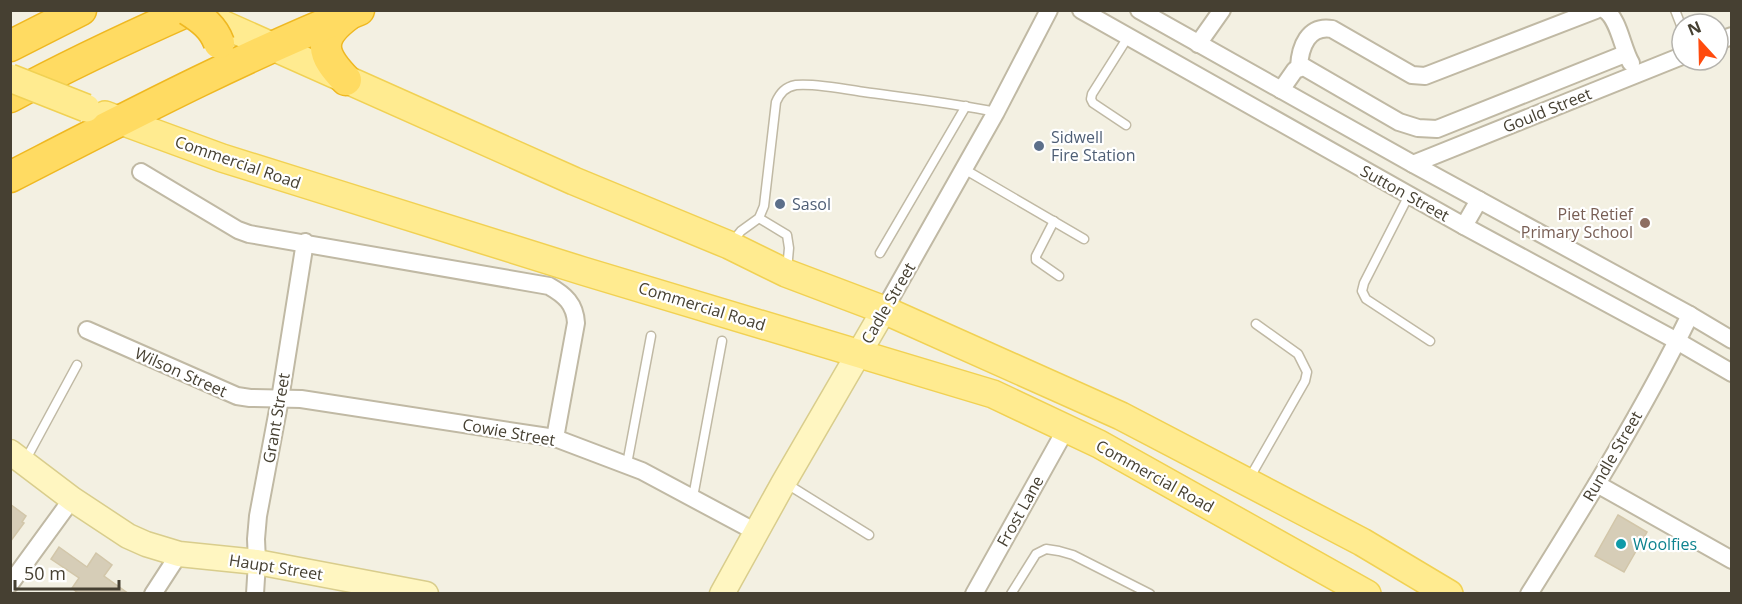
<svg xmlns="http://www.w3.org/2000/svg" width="1742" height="604" font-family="'Open Sans',sans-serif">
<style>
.building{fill:#d6cdb7;stroke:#d2c6a9;stroke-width:1.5}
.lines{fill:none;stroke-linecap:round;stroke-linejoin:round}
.lane-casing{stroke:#c0b9a4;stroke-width:11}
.street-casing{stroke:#c0b9a4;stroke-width:20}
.secondary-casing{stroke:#d9cd8c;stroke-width:27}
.primary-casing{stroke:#f1d153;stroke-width:30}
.highway-casing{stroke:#efb821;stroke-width:33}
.lane{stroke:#fff;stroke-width:8}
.street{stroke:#fff;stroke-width:16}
.secondary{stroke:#fff6c1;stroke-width:24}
.primary{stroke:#ffeb90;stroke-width:27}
.highway{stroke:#ffdb62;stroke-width:30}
.primary-bridge-casing{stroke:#f1d153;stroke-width:30;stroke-linecap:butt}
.highway-bridge-casing{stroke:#efb821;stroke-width:33;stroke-linecap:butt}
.primary-bridge{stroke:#ffeb90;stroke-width:27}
.highway-bridge{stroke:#ffdb62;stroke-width:30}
.service-dot{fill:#5c6f8a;stroke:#fff;stroke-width:2}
.education-dot{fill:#8d6e63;stroke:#fff;stroke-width:2}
.culture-dot{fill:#0f9aa8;stroke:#fff;stroke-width:2}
.labels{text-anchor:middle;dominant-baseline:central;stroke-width:4.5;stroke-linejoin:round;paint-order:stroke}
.street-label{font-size:16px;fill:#464032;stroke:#fff}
.service-label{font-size:16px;fill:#4e5e75;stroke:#fff;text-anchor:start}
.education-label{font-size:16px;fill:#785e54;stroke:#fff;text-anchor:end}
.culture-label{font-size:16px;fill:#0d838f;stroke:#fff;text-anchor:start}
</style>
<rect width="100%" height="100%" fill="#f3f0e2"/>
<g class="building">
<polygon points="10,504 26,516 22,522 24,523 10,542"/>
<polygon points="1618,515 1647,532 1624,572 1595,556"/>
<polygon points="59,547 87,567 96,553 112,565 104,576 129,594 79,594 72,588 79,578 51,559"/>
</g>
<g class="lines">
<defs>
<g id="lane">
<polyline points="1675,10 1682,28"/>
<polyline points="1126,125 1093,103 1091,99 1092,94 1128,37"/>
<polyline points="964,169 1084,239"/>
<polyline points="1409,195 1364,283 1362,291 1366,299 1430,341"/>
<polyline points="759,218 787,235 789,248 787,270"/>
<polyline points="1054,221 1036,256 1036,260 1059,276"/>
<path d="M732,242l9,-11 18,-13 5,-12 12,-104c4,-9 9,-15 20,-17 18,-2 49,4 68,7 44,6 89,11 132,20"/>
<polyline points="880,253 966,106"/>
<polyline points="25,461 77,365"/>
<polyline points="627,464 651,336"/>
<polyline points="1249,479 1305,381 1307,372 1298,354 1256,324"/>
<polyline points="787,484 869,535"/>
<polyline points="693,497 722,341"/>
<polyline points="1011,594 1036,554 1046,549 1059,551 1073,555 1150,594"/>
</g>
<g id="street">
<polyline points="1081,10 1464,226 1677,341 1732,373"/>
<polyline points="1139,10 1413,164 1690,315 1732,340"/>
<path d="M1605,10c14,9 17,38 26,53"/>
<polyline points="1718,41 1732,36"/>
<polyline points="1198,44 1222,10"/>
<path d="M1299,67c1,-20 9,-42 33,-38l80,46 13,1 171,-66"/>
<polyline points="1281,90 1295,70 1304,67 1399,122 1418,128 1437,129 1625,54"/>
<polyline points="1413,164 1682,56"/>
<path d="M141,172l97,58 11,4 300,52c16,9 26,18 27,37l-21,115"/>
<polyline points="1464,226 1479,200"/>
<polyline points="884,310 996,112 1049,10"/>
<polyline points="87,330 237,396 250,398 301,399 555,438 642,471 756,532"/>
<polyline points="1597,484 1732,560"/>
<polyline points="10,584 72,499"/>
<polyline points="153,594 179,554"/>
<polyline points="255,594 257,562 256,539 258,516 280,399 305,242"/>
<polyline points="974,594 1066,429"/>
<path d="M1529,594c57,-91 114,-183 161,-279"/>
</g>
<g id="secondary">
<polyline points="10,452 72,499 128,536 146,544 179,554 257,562 426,594"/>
<polyline points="722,594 784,482 884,310"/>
</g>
<g id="primary">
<polyline points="193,11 574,181 729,245 786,273 884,310 1121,416 1362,542 1449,594"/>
<polyline points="105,115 222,158 302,183 583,271 993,394 1099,444 1367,594"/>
</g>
<g id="highway">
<polyline points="10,46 81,10"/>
<path d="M346,80c-25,-26 -29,-41 1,-64"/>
<path d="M10,97c59,-32 119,-60 180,-87"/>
<path d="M10,177c115,-59 229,-119 349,-167"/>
</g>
</defs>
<use href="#lane" class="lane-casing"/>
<use href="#street" class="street-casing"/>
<use href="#secondary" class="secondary-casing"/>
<use href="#primary" class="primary-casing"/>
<use href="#highway" class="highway-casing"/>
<use href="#lane" class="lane"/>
<use href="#street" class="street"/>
<use href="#secondary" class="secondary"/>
<use href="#primary" class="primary"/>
<use href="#highway" class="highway"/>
<defs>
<polyline id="primary-bridge" points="10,78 86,108"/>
<path id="highway-bridge" d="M188,10c14,9 25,17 31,33"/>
</defs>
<use href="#primary-bridge" class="primary-bridge-casing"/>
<use href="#highway-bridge" class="highway-bridge-casing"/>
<use href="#primary-bridge" class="primary-bridge"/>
<use href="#highway-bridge" class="highway-bridge"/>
</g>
<g class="service-dot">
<circle cx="1039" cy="146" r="6"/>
<circle cx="780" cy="204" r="6"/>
</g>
<circle class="education-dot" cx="1645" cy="223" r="6"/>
<circle class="culture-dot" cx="1621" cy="544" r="6"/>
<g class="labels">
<g class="street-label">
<text transform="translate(1547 110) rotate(-22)">Gould Street</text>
<text transform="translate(238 162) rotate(19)">Commercial Road</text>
<text transform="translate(1405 193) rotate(29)">Sutton Street</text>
<text transform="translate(888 303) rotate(-60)">Cadle Street</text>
<text transform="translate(702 306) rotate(17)">Commercial Road</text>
<text transform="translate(181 372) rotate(24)">Wilson Street</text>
<text transform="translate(276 418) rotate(-80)">Grant Street</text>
<text transform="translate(509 432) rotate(10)">Cowie Street</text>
<text transform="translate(1612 456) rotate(-60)">Rundle Street</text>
<text transform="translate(1155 476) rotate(29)">Commercial Road</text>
<text transform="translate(1020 511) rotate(-61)">Frost Lane</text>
<text transform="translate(276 567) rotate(9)">Haupt Street</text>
</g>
<g class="service-label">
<text x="1051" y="137">Sidwell<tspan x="1051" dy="18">Fire Station</tspan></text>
<text x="792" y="204">Sasol</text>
</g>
<g class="education-label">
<text x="1633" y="214">Piet Retief<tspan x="1633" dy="18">Primary School</tspan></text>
</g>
<g class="culture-label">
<text x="1633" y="544">Woolfies</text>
</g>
</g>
<rect width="1742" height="604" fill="none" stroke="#464032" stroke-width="24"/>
<g transform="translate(1700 42) rotate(338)"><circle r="28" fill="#ffffff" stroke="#b5b3ad" stroke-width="1.5"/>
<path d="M0-4.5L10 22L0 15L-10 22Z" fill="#ff4b0e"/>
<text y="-9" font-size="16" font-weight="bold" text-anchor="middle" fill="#464032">N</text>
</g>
<path d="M15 580v9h104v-9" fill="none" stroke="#464032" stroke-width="3"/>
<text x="24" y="580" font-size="18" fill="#464032" stroke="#ffffff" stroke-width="4.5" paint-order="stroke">50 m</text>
</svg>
